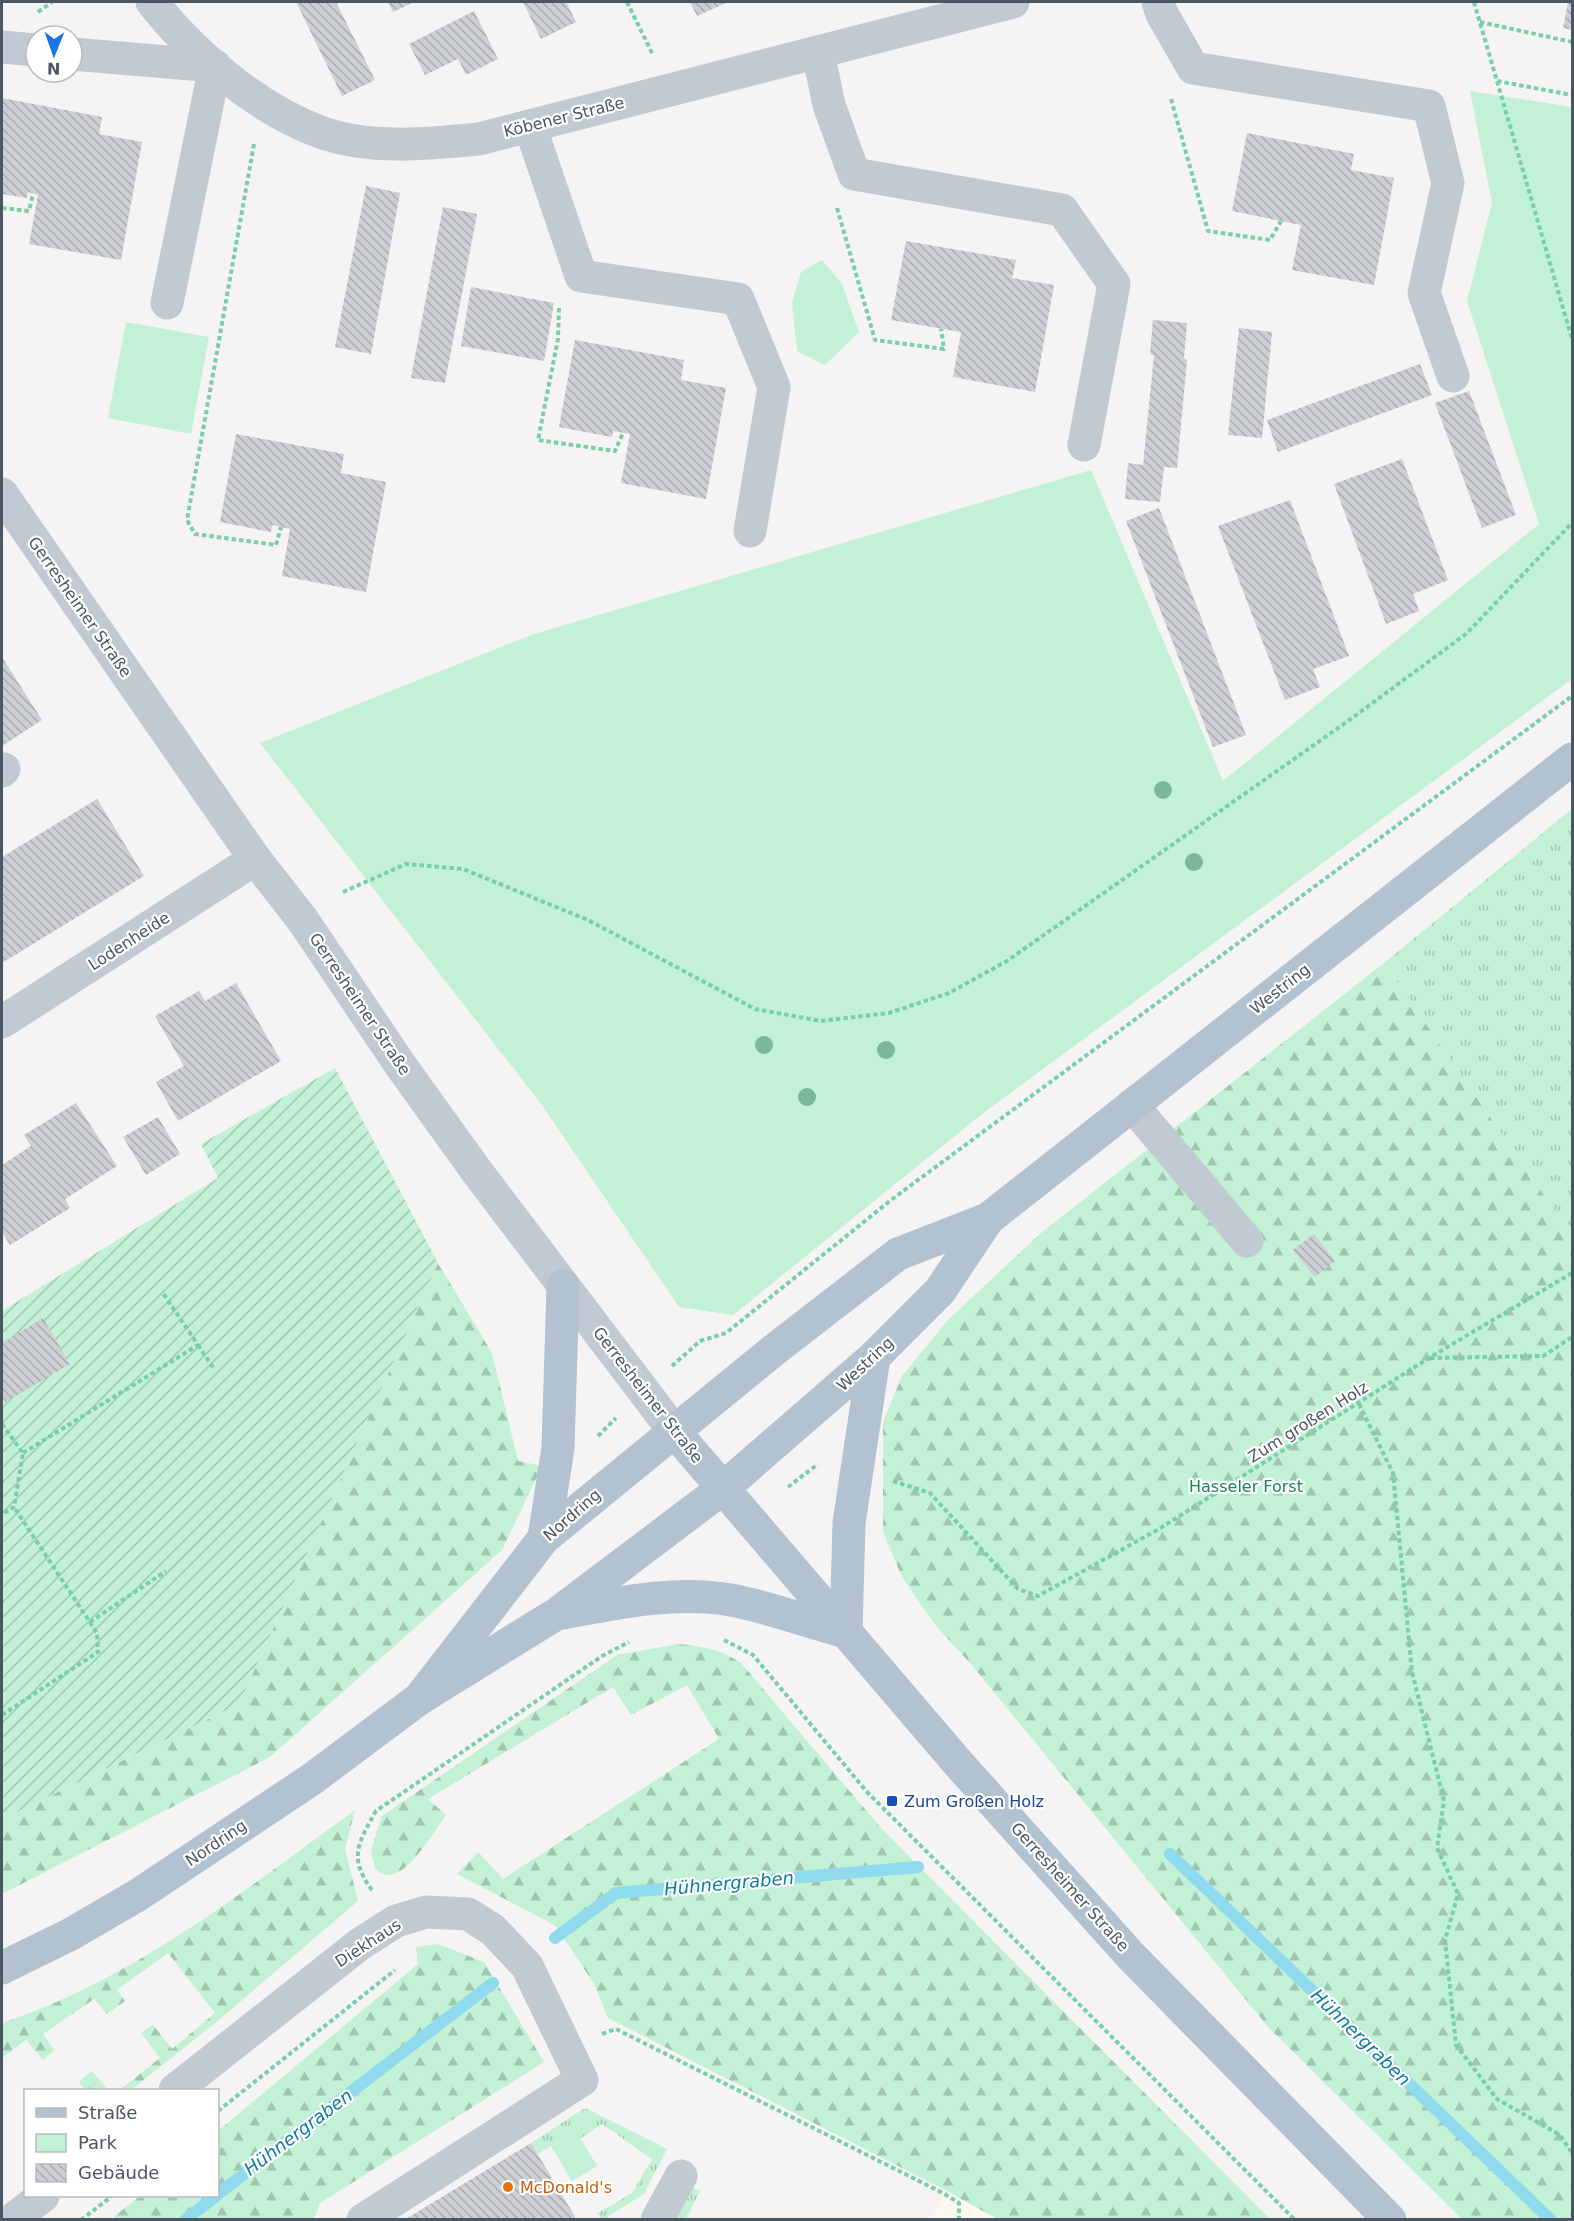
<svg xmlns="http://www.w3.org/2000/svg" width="1574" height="2221" font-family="'DejaVu Sans',sans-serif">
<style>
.commercial{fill:#fdf9ef}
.grass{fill:url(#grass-tufts)}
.forest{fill:url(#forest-firs)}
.park{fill:#c3f1d5}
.garden{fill:url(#garden-furrows)}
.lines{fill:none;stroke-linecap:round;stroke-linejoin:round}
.stream{stroke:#90daee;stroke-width:12}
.building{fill:url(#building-back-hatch)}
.path{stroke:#7ad0a6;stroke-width:4;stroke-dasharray:4.5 3;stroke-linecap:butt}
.minor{stroke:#c1cad2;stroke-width:33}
.major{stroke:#b3c2d1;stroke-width:33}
.tree{fill:#7bb799}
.transit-dot{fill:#1a4fb4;stroke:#fff;stroke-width:2}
.food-dot{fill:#e8710a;stroke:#fff;stroke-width:2}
.labels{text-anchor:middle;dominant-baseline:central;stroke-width:4.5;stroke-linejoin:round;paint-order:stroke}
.street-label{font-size:16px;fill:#4a5661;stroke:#fff}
.park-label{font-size:16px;fill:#17864f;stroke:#fff}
.transit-label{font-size:16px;fill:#164399;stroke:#fff;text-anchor:start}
.food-label{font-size:16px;fill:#c56008;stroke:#fff;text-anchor:start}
.water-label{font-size:18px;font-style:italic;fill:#0c7c9b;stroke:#fff}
</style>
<defs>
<pattern id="grass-tufts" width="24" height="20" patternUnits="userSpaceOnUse" patternTransform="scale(1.5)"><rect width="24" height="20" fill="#c3f1d5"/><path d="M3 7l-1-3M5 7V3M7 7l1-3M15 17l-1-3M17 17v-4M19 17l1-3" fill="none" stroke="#a0c6b0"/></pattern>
<pattern id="forest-firs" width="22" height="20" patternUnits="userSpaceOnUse" patternTransform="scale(1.5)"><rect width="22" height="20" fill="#c3f1d5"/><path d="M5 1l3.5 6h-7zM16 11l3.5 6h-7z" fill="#a0c6b0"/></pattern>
<pattern id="garden-furrows" width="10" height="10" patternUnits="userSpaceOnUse" patternTransform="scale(1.5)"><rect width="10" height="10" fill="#c3f1d5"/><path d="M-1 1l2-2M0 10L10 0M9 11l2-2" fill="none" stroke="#a0c6b0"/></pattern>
<pattern id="building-back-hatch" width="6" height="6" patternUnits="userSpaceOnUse" patternTransform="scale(1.5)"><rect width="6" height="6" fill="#cdcfd5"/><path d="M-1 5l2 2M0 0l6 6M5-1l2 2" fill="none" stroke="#a8abb0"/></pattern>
</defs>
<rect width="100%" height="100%" fill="#f5f3f3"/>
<polygon class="commercial" points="945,2190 997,2219 931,2220"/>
<g class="grass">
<polygon points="1572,809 1572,1236 1384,963"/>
<polygon points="585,2108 667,2149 644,2194 604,2219 601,2220 598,2213 632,2193 652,2159 602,2124 580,2139 575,2131 538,2154 531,2143"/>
<polygon points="689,2186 700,2191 686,2219 673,2220"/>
</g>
<g class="forest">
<polygon points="1384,963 1572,1236 1572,2219 1462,2219 1269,2028 971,1664 936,1626 902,1577 883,1532 883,1422 902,1376 948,1320 1041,1233"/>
<polygon points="438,1263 492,1353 518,1461 542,1466 502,1550 270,1757 2,1894 2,1819 239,1704"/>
<path d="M678,1644c24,2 42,5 63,19l140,165 389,391h-273l-52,-29 -337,-172 -14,-34 -38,-58 -99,-52 21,-22 25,27 216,-140 -32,-54 -56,30 -18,-28 -185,112 18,16c-11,15 -38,62 -58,60 -4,0 -10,-4 -13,-6l-4,-19 11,-34 235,-161z"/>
<path d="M355,1810l-10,39 13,52 -139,119 -88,70h-11l40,-32 -19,-25 12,-8 19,24 43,-36 -47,-60 -51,37 8,11 -18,13 -13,-15 -51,35 11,16 -11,10 -17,-20 -24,18v-35c132,-44 242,-132 353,-213z"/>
<polygon points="438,1944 484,1962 544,2062 320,2203 314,2219 111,2219 140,2196 218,2196 218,2131 418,1964 416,1947"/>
<polygon points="92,2071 108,2090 85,2090 79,2082"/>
</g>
<g class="park">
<polygon points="1470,91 1572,107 1572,679 982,1114 733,1315 679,1307 542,1105 260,743 534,634 1091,470 1223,781 1539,524 1467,301 1492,203"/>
<polygon points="822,260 842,284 859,332 825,365 797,351 792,303 801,272"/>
<polygon points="126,322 209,337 191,434 108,418"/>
<polygon points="576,2131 597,2166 572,2181 551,2146"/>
</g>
<polygon class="garden" points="335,1068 438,1263 239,1704 2,1819 2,1311 218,1178 201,1144"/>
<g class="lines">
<g class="stream">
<polyline points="1170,1854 1551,2220"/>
<polyline points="555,1938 616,1893 918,1867"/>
<polyline points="218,2194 493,1983"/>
<polyline points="185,2220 216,2196"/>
</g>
</g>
<g class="building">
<polygon points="296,2 336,2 375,80 342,96"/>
<polygon points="388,2 414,2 393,12"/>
<polygon points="523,2 566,2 576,22 541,39"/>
<polygon points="690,2 728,2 697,16"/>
<polygon points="1568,2 1572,2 1572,30 1563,28"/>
<polygon points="474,11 498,59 466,75 458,59 425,75 409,44"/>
<polygon points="2,98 102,117 99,134 142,142 121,260 29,244 38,195 28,192 27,198 2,194"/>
<polygon points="1247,133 1354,154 1351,170 1394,178 1374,285 1292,270 1301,225 1232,211"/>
<polygon points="366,186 400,193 371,354 335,347"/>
<polygon points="443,207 477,214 445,383 411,378"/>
<polygon points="906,241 1016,260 1012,278 1054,285 1035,392 953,377 961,332 891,320"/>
<polygon points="471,287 554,303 544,361 461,346"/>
<polygon points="1153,320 1187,323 1184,358 1187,360 1177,468 1164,467 1160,502 1125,499 1128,463 1143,465 1154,355 1150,354"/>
<polygon points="1239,328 1272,332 1262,438 1228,435"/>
<polygon points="575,340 684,360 681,380 726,388 706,499 621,483 630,434 613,431 612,437 559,427"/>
<polygon points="1420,364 1432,395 1278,452 1267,420"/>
<polygon points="1469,391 1516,515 1482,528 1435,403"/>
<polygon points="236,434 344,454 341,473 386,482 366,592 282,576 290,529 272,525 271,532 220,522"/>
<polygon points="1402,459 1448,580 1413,594 1419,611 1386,624 1334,484"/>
<polygon points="1290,500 1349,656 1313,669 1320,687 1285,700 1218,526"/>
<polygon points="1159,508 1246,735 1213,747 1126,521"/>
<polygon points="2,657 42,720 2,746"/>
<polygon points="97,799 144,876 2,963 2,857"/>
<polygon points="236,983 281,1061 178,1121 156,1082 184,1066 155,1016 199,991 205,1001"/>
<polygon points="76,1103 117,1166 65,1199 70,1208 10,1245 4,1235 2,1237 2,1165 31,1146 24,1135"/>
<polygon points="158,1117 180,1154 146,1175 123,1137"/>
<polygon points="1314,1234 1335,1261 1315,1277 1293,1250"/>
<polygon points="43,1318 70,1364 5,1402 2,1396 2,1343"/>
<polygon points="531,2143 577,2220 404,2220"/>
</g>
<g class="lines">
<g class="path">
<polyline points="627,2 653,55"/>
<polyline points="1474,2 1572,339"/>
<polyline points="38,12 52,2"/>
<polyline points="1480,22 1572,42"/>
<polyline points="1497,81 1572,95"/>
<polyline points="1171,99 1208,231 1270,240 1281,221"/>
<polyline points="254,144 187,520 195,534 276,545 281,527"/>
<polyline points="2,208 29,211 33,194"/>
<polyline points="837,208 875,340 944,349 941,329"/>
<polyline points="559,308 558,339 538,440 615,451 623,433"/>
<polyline points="343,892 406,864 463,869 588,920 755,1009 821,1021 889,1013 949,993 1007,961 1348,721 1466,634 1572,523"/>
<polyline points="198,1345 214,1369"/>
<polyline points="1430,1358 1543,1356 1572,1337"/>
<polyline points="672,1366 700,1341 726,1333 891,1200 1572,696"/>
<polyline points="1359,1404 1393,1473 1412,1672 1444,1801 1437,1848 1458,1894 1445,1940 1456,2045 1497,2099 1560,2135 1572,2153"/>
<polyline points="2,1424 23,1453 14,1507 2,1514"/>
<polyline points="598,1436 616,1418"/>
<polyline points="23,1453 198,1345 163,1293"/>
<polyline points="893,1481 930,1493 1018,1589 1038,1596 1159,1529 1429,1358 1572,1273"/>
<polyline points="788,1487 818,1464"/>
<polyline points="90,1622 166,1571"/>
<polyline points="724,1640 753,1655 867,1792 1295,2220"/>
<polyline points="2,1715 98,1652 97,1633 14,1507"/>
<path d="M372,1890c-24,-32 -14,-47 4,-79l226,-155 27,-14"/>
<polyline points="602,2034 616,2029 626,2034 943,2193 959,2203 959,2220"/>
<polyline points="218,2111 395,1970"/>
<polyline points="81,2220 112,2196"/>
</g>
<g class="minor">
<path d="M152,2c41,52 105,107 168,130 50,18 108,12 159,7l534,-137"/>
<polyline points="1158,2 1162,14 1193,68 1429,106 1448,183 1424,293 1453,376"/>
<polyline points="2,47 36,50"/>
<polyline points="818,52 829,105 854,174 1062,210 1114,284 1084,445"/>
<polyline points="72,54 215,66 167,303"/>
<polyline points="530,126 581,276 738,299 774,387 750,531"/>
<polyline points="2,494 255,859 302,919 399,1063 478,1173 674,1431"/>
<polyline points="2,771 4,769"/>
<polyline points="2,1022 255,859"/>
<polyline points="1132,1105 1247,1241"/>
<polyline points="175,2090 360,1944 396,1921 426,1912 468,1914 493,1930 527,1966 582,2080 363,2220"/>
<polyline points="12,2220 43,2196"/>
<polyline points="657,2220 681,2176"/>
</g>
<g class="major">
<polyline points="674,1431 958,1763 1130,1955 1390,2220"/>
<polyline points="544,1538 558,1448 563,1286"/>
<path d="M563,1613c55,-10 112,-23 168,-13 38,7 77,22 115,32"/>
<polyline points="846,1632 849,1523 874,1357"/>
<polyline points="419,1699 544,1538 774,1350 898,1254 988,1219 1572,759"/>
<polyline points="2,1968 71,1934 138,1895 312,1779 419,1699 558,1613 722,1489 874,1357 940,1291 988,1219"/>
</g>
</g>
<g class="tree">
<circle cx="1163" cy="790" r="9"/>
<circle cx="1194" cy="862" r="9"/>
<circle cx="764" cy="1045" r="9"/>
<circle cx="886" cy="1050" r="9"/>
<circle cx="807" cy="1097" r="9"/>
</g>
<rect class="transit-dot" x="886" y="1795" width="12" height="12" rx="3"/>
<circle class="food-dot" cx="508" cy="2187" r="6"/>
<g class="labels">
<g class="street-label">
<text transform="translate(564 117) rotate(-14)">Köbener Straße</text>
<text transform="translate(80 607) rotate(55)">Gerresheimer Straße</text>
<text transform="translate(129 941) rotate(-33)">Lodenheide</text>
<text transform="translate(1280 989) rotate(-38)">Westring</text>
<text transform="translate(360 1004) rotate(56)">Gerresheimer Straße</text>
<text transform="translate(865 1364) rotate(-43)">Westring</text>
<text transform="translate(648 1395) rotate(52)">Gerresheimer Straße</text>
<text transform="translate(1308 1422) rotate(-32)">Zum großen Holz</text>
<text transform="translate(572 1515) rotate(-41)">Nordring</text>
<text transform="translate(216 1843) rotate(-34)">Nordring</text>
<text transform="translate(1070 1887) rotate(48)">Gerresheimer Straße</text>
<text transform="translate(368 1943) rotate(-33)">Diekhaus</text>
</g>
<g class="park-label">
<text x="1246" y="1486">Hasseler Forst</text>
</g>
<g class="transit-label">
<text x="904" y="1801">Zum Großen Holz</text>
</g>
<g class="food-label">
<text x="520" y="2187">McDonald's</text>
</g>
<g class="water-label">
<text transform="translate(729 1883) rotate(-5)">Hühnergraben</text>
<text transform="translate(1361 2037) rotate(44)">Hühnergraben</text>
<text transform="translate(298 2132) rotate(-37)">Hühnergraben</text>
</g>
</g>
<rect width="1574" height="2221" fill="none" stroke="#4a5661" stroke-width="6"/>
<rect x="24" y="2089" width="195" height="108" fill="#ffffff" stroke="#b7bbc0" stroke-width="1.5"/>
<rect x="36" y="2108" width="30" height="9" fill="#b3c2d1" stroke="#b7bbc0" stroke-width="1.5"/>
<text x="78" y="2119" font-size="18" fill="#4a5661">Straße</text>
<rect x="36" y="2134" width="30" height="18" fill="#c3f1d5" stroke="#b7bbc0" stroke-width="1.5"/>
<text x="78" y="2149" font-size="18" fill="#4a5661">Park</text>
<rect x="36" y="2164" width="30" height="18" fill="url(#building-back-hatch)" stroke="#b7bbc0" stroke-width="1.5"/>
<text x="78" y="2179" font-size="18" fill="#4a5661">Gebäude</text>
<g transform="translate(54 54) rotate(181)"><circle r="28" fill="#ffffff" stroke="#b7bbc0" stroke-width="1.5"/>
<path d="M0-4.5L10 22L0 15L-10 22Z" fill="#1a73e8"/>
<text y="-9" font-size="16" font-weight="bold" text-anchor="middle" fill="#4a5661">N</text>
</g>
</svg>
